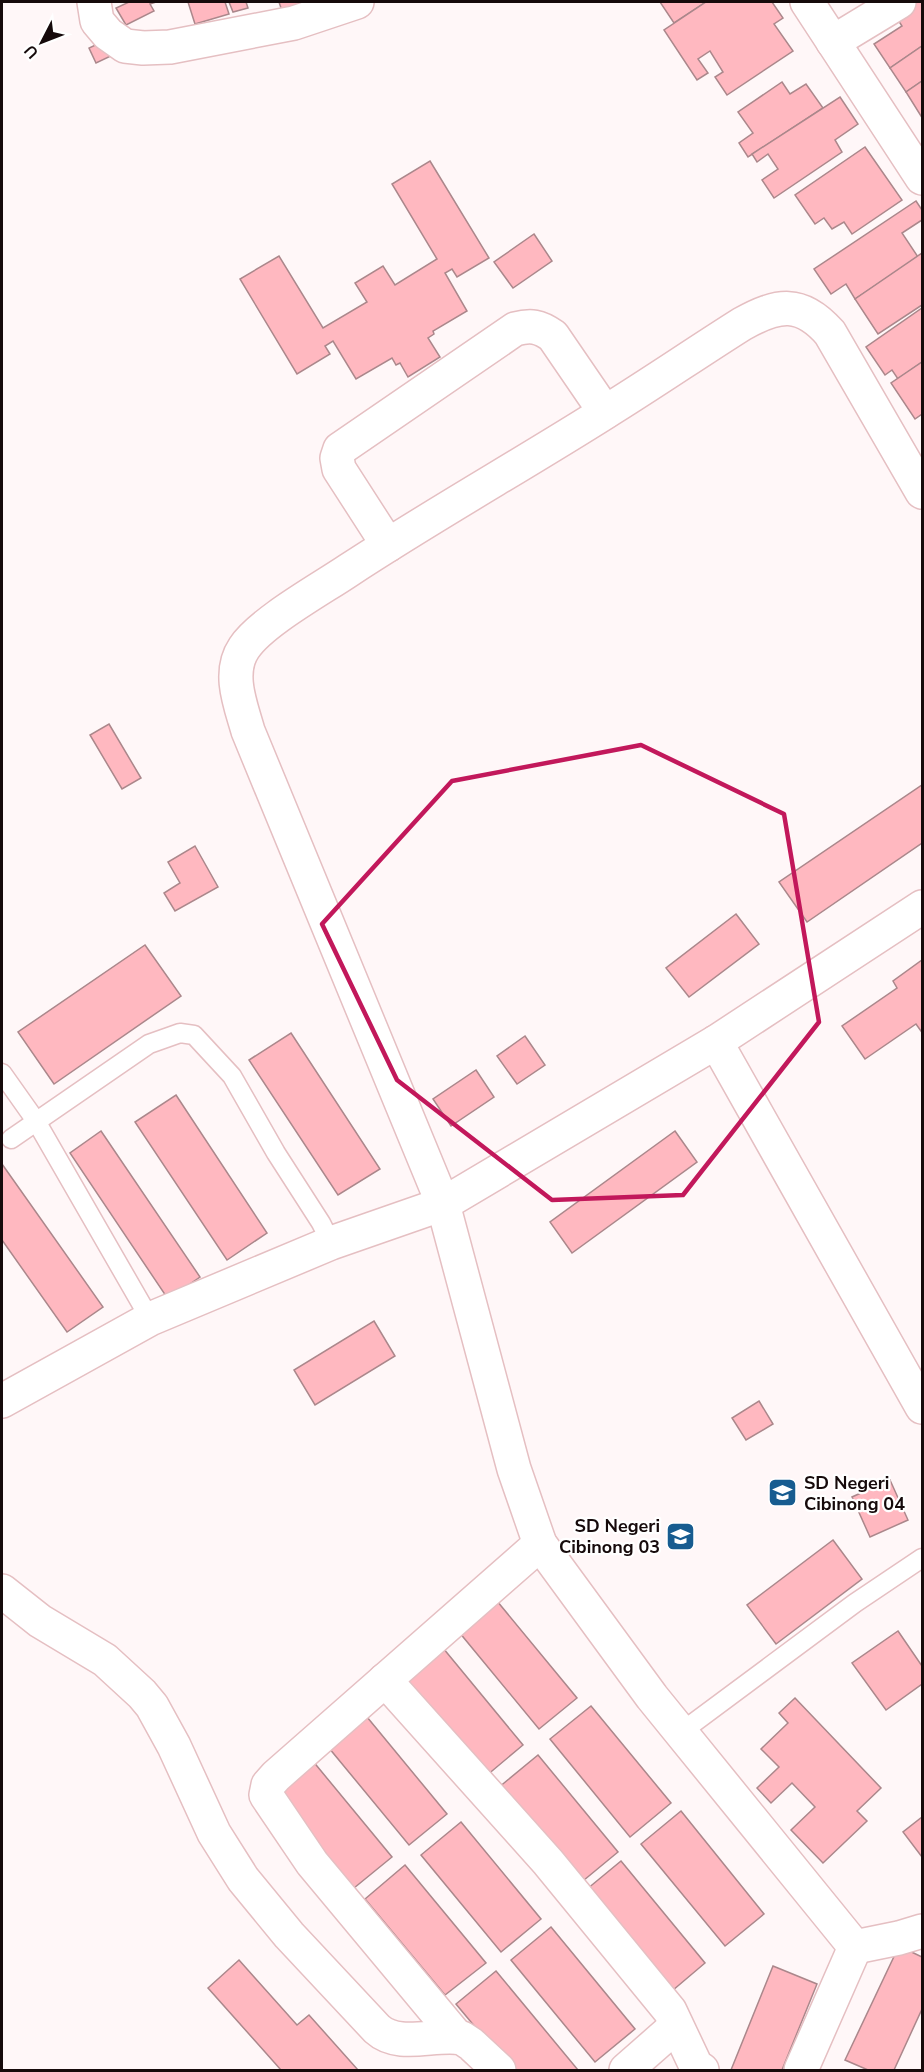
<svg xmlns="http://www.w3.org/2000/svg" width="924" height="2072" font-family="'Nunito Sans',sans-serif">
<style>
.building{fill:#ffb8c0;stroke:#ab878b;stroke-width:1.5}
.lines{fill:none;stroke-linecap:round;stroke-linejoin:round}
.service-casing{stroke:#e5bfc2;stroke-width:21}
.minor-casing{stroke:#e5bfc2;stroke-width:36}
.service{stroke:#fff;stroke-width:18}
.minor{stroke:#fff;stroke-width:33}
.marked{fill:none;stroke:#c2185b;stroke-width:4.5;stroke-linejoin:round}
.labels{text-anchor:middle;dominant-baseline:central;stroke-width:4.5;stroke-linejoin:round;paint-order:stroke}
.poi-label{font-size:18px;font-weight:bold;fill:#160a0b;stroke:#fff;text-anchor:start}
</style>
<rect width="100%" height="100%" fill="#fff7f8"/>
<g class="building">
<polygon points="129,2 156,2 150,4 154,11 126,25 116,8"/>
<polygon points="188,2 225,2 229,14 195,24"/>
<polygon points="229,2 246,2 248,8 233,12"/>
<polygon points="279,2 319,2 283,14"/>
<polygon points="660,2 706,2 674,23"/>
<polygon points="706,2 772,2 783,18 774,24 793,51 727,95 715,77 723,72 710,51 698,59 708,73 697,80 664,30"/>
<polygon points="908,2 922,2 922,46 890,68 874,44 902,26 893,12"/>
<polygon points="106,40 113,55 96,63 89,48"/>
<polygon points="922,46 922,81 906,92 890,68"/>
<polygon points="922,81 922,115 921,116 906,92"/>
<polygon points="782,82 790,94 806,84 823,108 748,157 739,143 753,133 738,112"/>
<polygon points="840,97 858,124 835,140 842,152 774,198 762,180 778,169 768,154 757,162 752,154"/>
<polygon points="865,147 902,200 852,234 844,222 832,229 824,218 815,224 795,195"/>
<polygon points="430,161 489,258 457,277 452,269 445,273 467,311 433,331 434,334 428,338 440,357 408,377 400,363 396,365 392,358 356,379 333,341 325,346 330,354 297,374 240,279 279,256 323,328 367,302 355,283 383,266 395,285 437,259 392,184"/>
<polygon points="916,201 922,210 922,220 902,233 918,257 855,299 846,284 831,294 814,269"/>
<polygon points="534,234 552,261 513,288 494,262"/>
<polygon points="922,253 922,305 878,334 855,299"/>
<polygon points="922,308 922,362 898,379 892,370 885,375 866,347"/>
<polygon points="922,362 922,414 915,419 891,383"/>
<polygon points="109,724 141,778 122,789 90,735"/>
<polygon points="922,785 922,843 807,922 779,882"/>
<polygon points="195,846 218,887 175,911 164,893 180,883 168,862"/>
<polygon points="736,914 759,944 689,997 666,968"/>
<polygon points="145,945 181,996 54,1084 18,1032"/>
<polygon points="922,960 922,1030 921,1031 916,1024 865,1059 842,1026 897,988 893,981"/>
<polygon points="291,1033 380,1169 338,1195 249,1060"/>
<polygon points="525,1036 545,1065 517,1084 497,1056"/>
<polygon points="476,1070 494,1097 451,1126 433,1099"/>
<polygon points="176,1095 267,1233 227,1260 135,1122"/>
<polygon points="101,1131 200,1277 168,1299 70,1153"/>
<polygon points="675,1131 697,1162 572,1253 550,1222"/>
<polygon points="2,1164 103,1307 67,1332 2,1240"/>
<polygon points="374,1321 395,1356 315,1405 294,1370"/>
<polygon points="759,1401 773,1424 746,1440 732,1418"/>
<polygon points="890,1480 908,1520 870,1537 852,1497"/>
<polygon points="833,1540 862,1579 776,1644 747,1605"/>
<polygon points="497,1601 577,1698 539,1729 459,1632"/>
<polygon points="898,1631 922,1666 922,1684 886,1710 852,1663"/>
<polygon points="443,1648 523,1745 486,1776 405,1679"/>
<polygon points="795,1698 881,1788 857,1811 867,1821 823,1863 791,1830 815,1807 792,1783 771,1803 757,1788 779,1767 761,1749 788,1723 779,1713"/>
<polygon points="591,1706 671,1803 630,1837 550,1739"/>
<polygon points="367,1717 447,1814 409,1845 329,1748"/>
<polygon points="538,1755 618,1852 578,1885 498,1788"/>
<polygon points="312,1760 392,1857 354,1888 274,1791"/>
<polygon points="681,1811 764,1914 725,1946 641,1844"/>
<polygon points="922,1817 922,1857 903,1832"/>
<polygon points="461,1822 541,1919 501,1952 421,1855"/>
<polygon points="621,1861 705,1963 666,1996 581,1894"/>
<polygon points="405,1865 486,1963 445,1995 365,1899"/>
<polygon points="551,1927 635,2029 595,2062 511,1960"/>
<polygon points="899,1946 922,1957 922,2009 894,2070 868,2070 845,2060"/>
<polygon points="239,1960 297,2025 309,2015 358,2070 281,2070 208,1988"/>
<polygon points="773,1966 817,1984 782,2070 731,2070"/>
<polygon points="496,1971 578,2070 511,2070 456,2004"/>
</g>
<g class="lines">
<defs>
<g id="service">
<polyline points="2,1073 36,1121 150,1319"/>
<polyline points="11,1139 149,1044 180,1033 194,1035 232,1076 276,1153 321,1223 331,1243"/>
<polyline points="680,1733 855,1603 922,1558"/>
</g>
<g id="minor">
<polyline points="94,2 97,21 108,34 125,46 143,48 170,47 294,23 357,2"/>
<polyline points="807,2 922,178"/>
<polyline points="833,42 899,2"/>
<path d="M388,545l-49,-76 -2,-11 3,-9 175,-120c16,-4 24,-3 38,7l52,76"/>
<polyline points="716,1042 922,1407"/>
<polyline points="2,1401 150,1319 331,1243 443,1204 716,1042 922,907"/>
<path d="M2,1591l38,30 65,39 37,34 10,12 22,40 40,87 29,46 46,56 88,94c22,20 58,4 85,9l9,6 28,26"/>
<polyline points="385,1680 548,1862 670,2011 696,2066 702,2070"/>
<polyline points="855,1947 899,1938 922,1931"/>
<polyline points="457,2037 312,1863 266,1795 268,1785 276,1776 540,1544"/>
<polyline points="626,2070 676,2026"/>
<path d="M801,2070l54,-123 -203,-250 -112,-153 -26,-75 -71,-265 -195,-473c-7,-25 -21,-58 -4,-83 17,-26 77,-59 105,-78 84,-55 171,-104 255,-157 47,-29 92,-60 138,-89 36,-20 59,-24 88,9l92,159"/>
</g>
</defs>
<use href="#service" class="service-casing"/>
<use href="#minor" class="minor-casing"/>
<use href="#service" class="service"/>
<use href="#minor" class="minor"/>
</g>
<path class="marked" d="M641,745l143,69 35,208 -136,173 -131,5 -155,-120 -75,-156 130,-143z"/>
<defs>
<symbol id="school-square" viewBox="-11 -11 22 22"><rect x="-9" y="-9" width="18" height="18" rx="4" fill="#175c90" stroke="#fff"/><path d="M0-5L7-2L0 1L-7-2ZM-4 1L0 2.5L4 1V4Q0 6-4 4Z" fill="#fff"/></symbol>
</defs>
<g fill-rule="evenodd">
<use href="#school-square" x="766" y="1476" width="33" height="33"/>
<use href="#school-square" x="664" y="1520" width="33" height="33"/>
</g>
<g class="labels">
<g class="poi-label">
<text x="804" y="1483">SD Negeri<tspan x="804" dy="21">Cibinong 04</tspan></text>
<text x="660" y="1526" text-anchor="end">SD Negeri<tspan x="660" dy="21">Cibinong 03</tspan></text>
</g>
</g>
<rect width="924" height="2072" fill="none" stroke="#160a0b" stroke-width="6"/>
<g transform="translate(42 42) rotate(228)" stroke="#ffffff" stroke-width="4.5" paint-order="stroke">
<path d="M0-4.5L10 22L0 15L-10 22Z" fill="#160a0b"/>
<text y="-9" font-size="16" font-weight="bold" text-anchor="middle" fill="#160a0b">U</text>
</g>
</svg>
